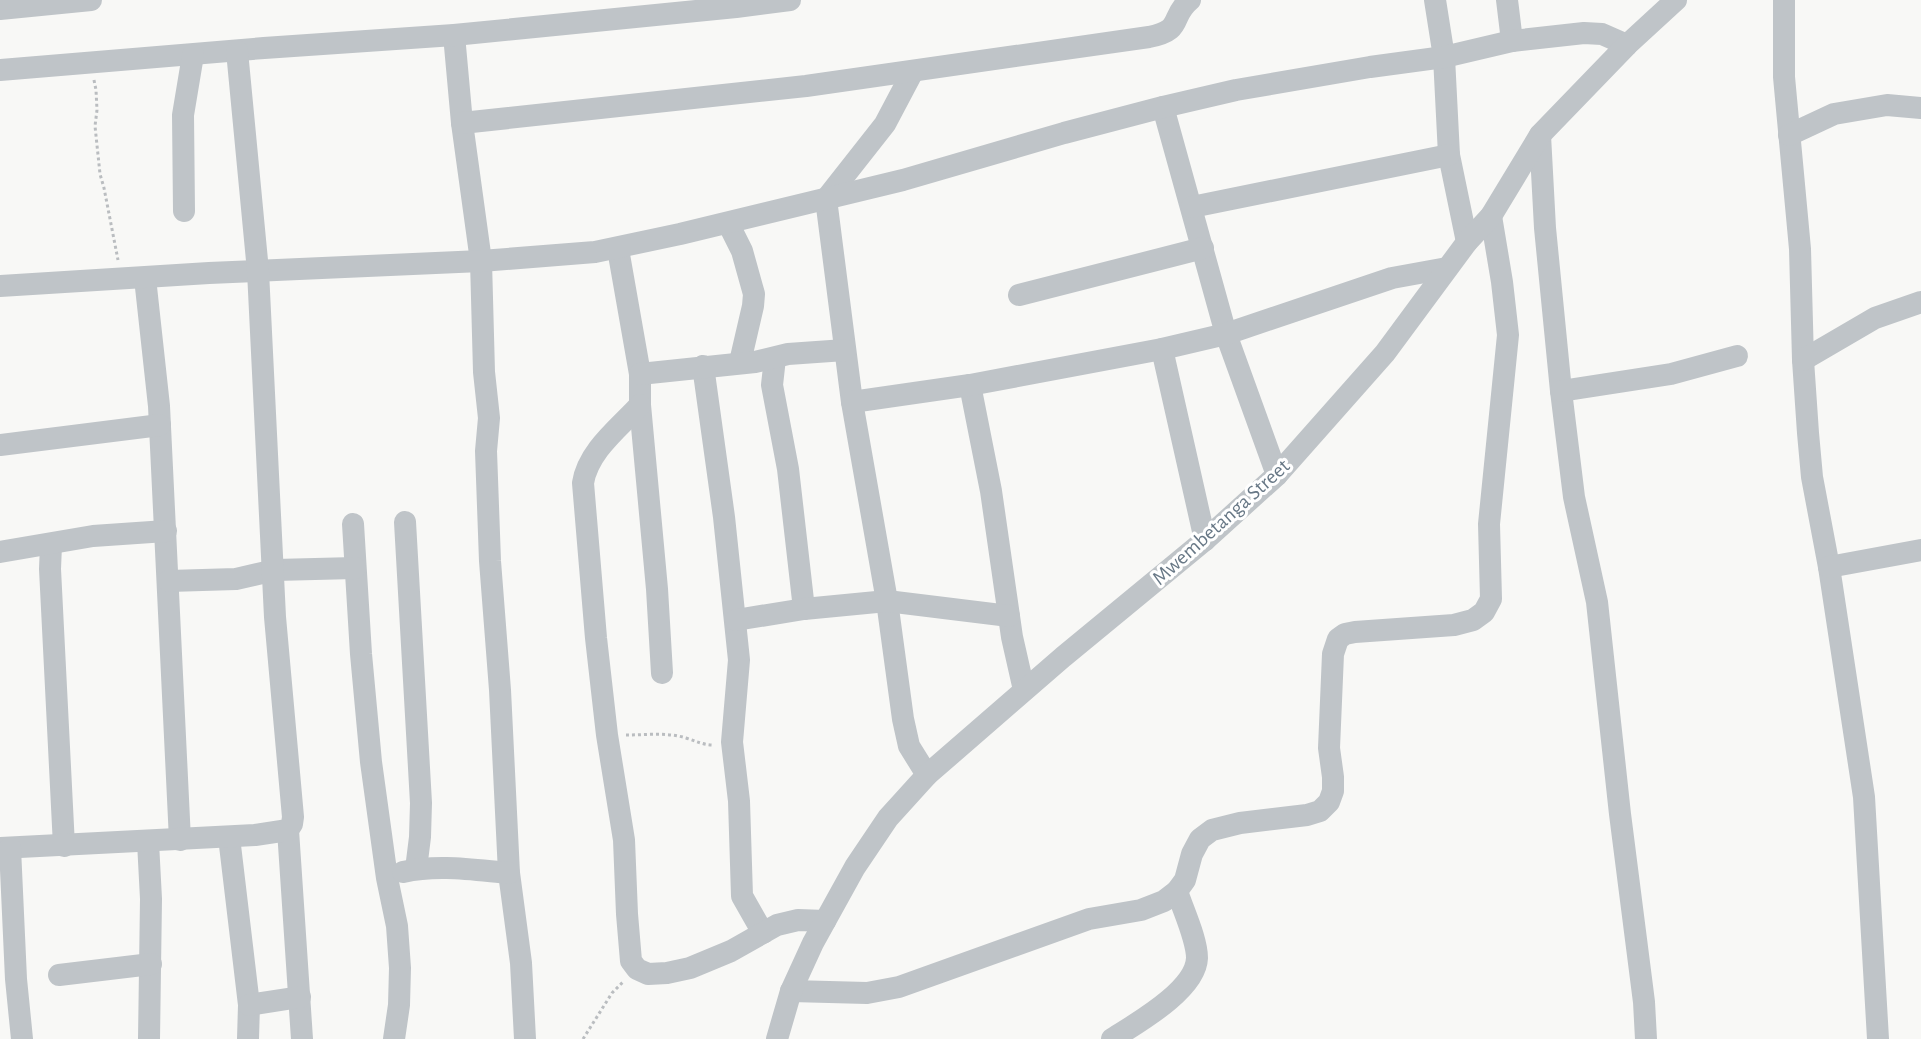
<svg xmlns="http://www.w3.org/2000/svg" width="1921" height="1039" font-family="'Alegreya Sans',sans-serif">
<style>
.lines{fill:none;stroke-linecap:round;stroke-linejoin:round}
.path{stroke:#babdc0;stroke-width:3;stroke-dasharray:3 3;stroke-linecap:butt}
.minor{stroke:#bfc4c8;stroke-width:22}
.labels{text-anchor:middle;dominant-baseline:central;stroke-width:6;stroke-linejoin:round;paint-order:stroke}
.street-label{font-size:21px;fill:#687886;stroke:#fff}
</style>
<rect width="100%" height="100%" fill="#f8f8f6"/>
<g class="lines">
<g class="path">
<polyline points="94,80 96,90 97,110 95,126 100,174 104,188 118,260"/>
<path d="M626,735c20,0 41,-3 60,3 10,3 17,7 28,7"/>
<polyline points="583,1039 612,993 624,981"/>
</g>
<g class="minor">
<polyline points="1435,0 1444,57 1449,155 1467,242"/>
<polyline points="1507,0 1512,41"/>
<polyline points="1784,0 1784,77 1800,249 1803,360 1808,433 1812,477 1829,567 1864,797 1878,1039"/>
<polyline points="0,9 91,0"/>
<polyline points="454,35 462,123 481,261 484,372 489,418 486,451 490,561 500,690 509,873 521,963 525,1039"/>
<polyline points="0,70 264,48 454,35 736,7 790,0"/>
<polyline points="913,71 885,124 826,199 852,402 887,601 903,719 909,746 927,775"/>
<polyline points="1163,107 1226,334 1277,475"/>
<path d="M462,123l344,-37 343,-49c36,-7 20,-20 41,-37"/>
<polyline points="1540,135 1545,228 1561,391 1574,497 1597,602 1620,814 1644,1002 1646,1039"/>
<polyline points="1789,135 1834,114 1887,105 1921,108"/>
<polyline points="1192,207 1449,155"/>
<polyline points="184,211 183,115 193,55"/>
<polyline points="728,223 742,251 754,294 753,306 740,362"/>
<polyline points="618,249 640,374 640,405 657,589 662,673"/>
<polyline points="145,278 159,406 180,840"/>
<polyline points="0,286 209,273 481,261 595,252 680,234 903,180 1064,133 1163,107 1236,90 1370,67 1444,57 1512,41 1584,33 1602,34 1627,45"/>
<polyline points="1019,295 1203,248"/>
<polyline points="1162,349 1205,540"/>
<polyline points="775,358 772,385 788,469 804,609"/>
<polyline points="1803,360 1875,318 1921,302"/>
<polyline points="703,366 724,517 739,660 732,742 739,801 742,896 763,933"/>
<polyline points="640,374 755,362 788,354 845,350"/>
<polyline points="970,385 991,491 1012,637 1024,690"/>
<polyline points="1561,391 1671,374 1737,356"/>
<polyline points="852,402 970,385 1162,349 1226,334 1392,278 1447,268"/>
<path d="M640,405c-21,23 -52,46 -57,78l13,155 11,97 17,105 3,74 4,47 6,8 11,5 19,-1 23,-5 41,-17 46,-26 21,-5 27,1"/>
<polyline points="0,445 160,425"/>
<polyline points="405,522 421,803 420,837 416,869"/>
<polyline points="353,524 361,654 371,762 387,878 397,926 400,968 399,1005 394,1039"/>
<polyline points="51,545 50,569 64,846"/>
<polyline points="0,552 93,536 166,531"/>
<polyline points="1829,567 1921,550"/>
<polyline points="169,581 236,579 275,570 355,568"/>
<polyline points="736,620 804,609 887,601 1009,616"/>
<polyline points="288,830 302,1039"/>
<polyline points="229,837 249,1005 248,1039"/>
<polyline points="148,842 151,899 149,1039"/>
<polyline points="0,848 255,835 288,830 292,824 293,817 275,617 258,271 237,51"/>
<polyline points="10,848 16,979 22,1039"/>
<path d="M403,872c35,-8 71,-2 106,1"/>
<polyline points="59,975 151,964"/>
<polyline points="791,991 867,993 899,987 1089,919 1141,910 1164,901 1177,891 1185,880 1192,854 1200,839 1212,830 1240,823 1307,815 1320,811 1329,802 1333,791 1333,777 1329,748 1333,654 1338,639 1345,634 1355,632 1454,625 1473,620 1484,612 1491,599 1489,524 1508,335 1502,282 1491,216"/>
<polyline points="249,1005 300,997"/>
<polyline points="777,1039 791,991 813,943 855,867 888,818 927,775 1063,657 1205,540 1277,475 1385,353 1467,242 1491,216 1540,135 1627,45 1676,0"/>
<path d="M1112,1039c25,-16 84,-49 85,-81 0,-19 -14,-48 -20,-67"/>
</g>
</g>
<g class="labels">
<g class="street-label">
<text transform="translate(1221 522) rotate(-42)">Mwembetanga Street</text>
</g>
</g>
</svg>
